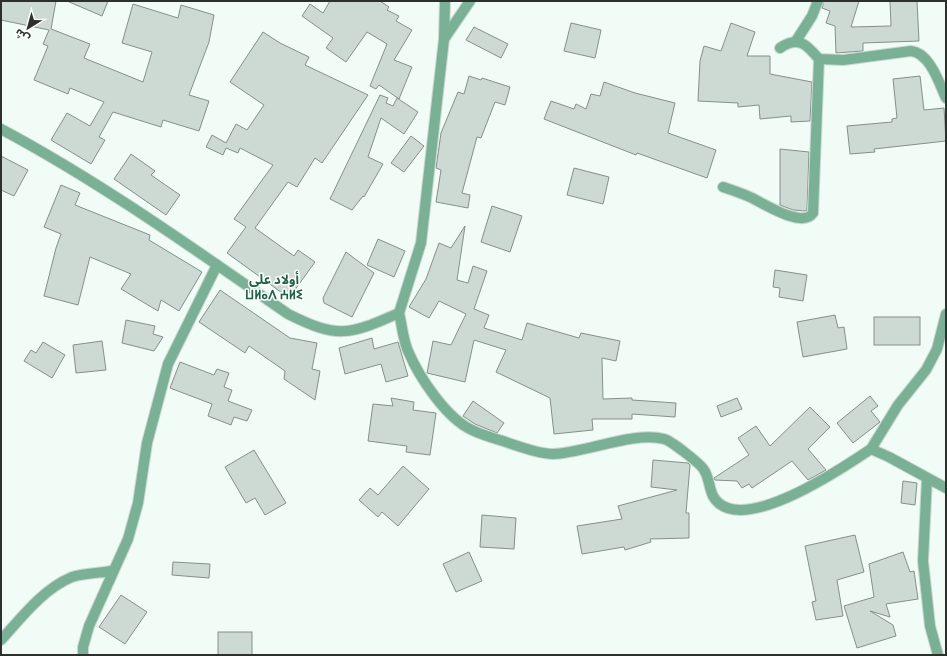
<svg xmlns="http://www.w3.org/2000/svg" width="947" height="656" font-family="'Fira Sans','Noto Sans Arabic','Noto Sans Tifinagh',sans-serif">
<style>
.building{fill:#cdd9d3;stroke:#85908a}
.lines{fill:none;stroke-linecap:round;stroke-linejoin:round}
.minor-casing{stroke:#cdd7d1;stroke-width:12}
.minor{stroke:#7ab196;stroke-width:10}
.labels{text-anchor:middle;dominant-baseline:central;stroke-width:3;stroke-linejoin:round;paint-order:stroke}
.quarter-label{font-size:13px;font-weight:bold;fill:#216247;stroke:#fff}
</style>
<rect width="100%" height="100%" fill="#f0fcf5"/>
<g class="building">
<polygon points="1,1 56,1 51,29 90,44 84,58 143,82 152,52 122,43 133,4 178,18 181,5 214,15 209,42 189,95 209,101 199,131 163,120 161,127 113,112 99,137 105,140 91,164 51,140 67,113 90,126 104,102 70,88 68,94 34,80 48,46 43,44 49,30 1,20"/>
<polygon points="67,1 108,1 102,16"/>
<polygon points="330,1 380,1 389,7 387,10 399,16 396,21 412,30 394,60 412,67 399,99 379,85 376,89 370,86 387,44 367,32 346,62 326,48 333,38 302,16 310,4 323,13"/>
<polygon points="824,1 859,1 851,27 891,26 890,1 917,1 919,41 863,43 863,51 836,53 835,26 826,23 830,11 822,8"/>
<polygon points="571,23 601,30 595,58 564,51"/>
<polygon points="731,23 755,32 747,56 770,56 770,74 812,82 810,121 791,122 791,116 760,119 759,105 738,107 738,103 698,101 700,61 704,46 721,51"/>
<polygon points="474,27 508,44 501,58 466,40"/>
<polygon points="263,32 280,43 309,57 305,65 368,95 322,163 315,158 297,187 288,182 255,228 294,256 298,250 315,262 289,298 227,253 246,227 234,219 273,165 240,148 238,153 226,148 223,155 206,147 212,135 226,143 236,124 247,130 264,105 230,82"/>
<polygon points="469,76 481,80 482,78 510,87 505,105 495,102 481,138 477,137 462,193 470,195 468,208 436,202 441,170 436,168 441,133 458,92 464,94"/>
<polygon points="920,76 924,110 944,108 946,141 874,149 875,152 850,154 847,126 892,122 892,119 897,118 893,79"/>
<polygon points="604,82 635,93 675,103 668,133 716,150 707,178 637,153 636,155 544,119 551,101 574,109 576,104 586,109 591,94 600,96"/>
<polygon points="380,95 388,98 386,103 393,106 397,98 418,112 404,134 381,118 368,157 383,164 364,197 363,196 352,210 330,199"/>
<polygon points="411,136 424,146 404,172 391,163"/>
<polygon points="780,149 809,152 807,210 805,211 793,210 780,205"/>
<polygon points="131,154 155,171 151,175 180,195 166,215 114,179"/>
<polygon points="1,156 28,170 14,196 1,190"/>
<polygon points="574,168 609,177 603,204 567,195"/>
<polygon points="61,185 80,193 75,205 150,235 149,240 202,272 179,311 161,300 158,311 121,289 131,274 90,257 78,305 44,296 56,248 61,234 44,227"/>
<polygon points="492,206 522,216 510,252 481,242"/>
<polygon points="465,226 457,280 468,283 473,266 487,271 474,309 489,315 484,328 522,340 527,323 579,338 581,333 620,341 616,361 602,358 603,399 632,398 632,400 676,403 675,417 632,414 632,419 592,419 593,430 554,434 550,398 496,372 506,350 474,340 465,382 427,373 433,341 451,345 466,314 439,301 429,318 409,307 426,279 439,243 451,248"/>
<polygon points="378,239 405,251 394,277 367,265"/>
<polygon points="346,252 374,273 352,317 324,303 323,298"/>
<polygon points="775,270 807,275 803,301 779,297 780,288 773,287"/>
<polygon points="220,290 290,338 317,343 312,369 320,371 315,400 284,379 285,371 249,346 245,353 199,322"/>
<polygon points="835,315 838,328 844,327 847,349 803,357 797,322"/>
<rect x="874" y="317" width="46" height="28"/>
<polygon points="126,320 155,326 153,334 163,337 154,351 122,343"/>
<polygon points="372,338 374,349 398,342 408,376 386,382 381,364 345,374 339,348"/>
<polygon points="102,341 106,370 76,373 73,345"/>
<polygon points="43,342 65,355 52,378 24,361 31,350 36,353"/>
<polygon points="180,362 214,375 217,369 229,373 224,387 232,390 228,401 252,410 247,421 234,417 231,425 208,416 212,404 170,388"/>
<polygon points="870,396 878,406 871,411 880,422 853,443 837,423"/>
<polygon points="391,398 414,402 413,410 436,413 430,455 406,452 407,446 368,441 373,404 393,406"/>
<polygon points="737,398 742,409 721,417 717,406"/>
<polygon points="473,401 504,423 497,433 475,424 463,416"/>
<polygon points="810,407 830,427 808,449 826,470 808,480 792,461 752,488 749,484 742,488 737,481 715,480 714,478 749,455 738,438 756,426 770,446"/>
<polygon points="254,450 286,503 265,515 255,498 246,503 225,467"/>
<polygon points="653,460 688,463 690,465 686,513 689,513 689,538 650,539 651,542 625,550 624,547 582,554 577,526 622,519 618,506 677,490 651,487"/>
<polygon points="403,466 429,489 398,526 382,512 378,517 359,500 370,488 378,495"/>
<polygon points="903,481 917,483 915,505 901,503"/>
<polygon points="482,515 516,518 514,549 480,547"/>
<polygon points="855,535 864,572 837,580 843,616 816,620 812,602 816,601 805,546"/>
<polygon points="469,552 482,581 456,592 443,564"/>
<polygon points="903,552 910,572 914,571 918,599 886,604 890,617 870,611 893,625 896,636 857,648 844,606 874,597 869,564"/>
<polygon points="173,562 210,564 209,578 172,575"/>
<polygon points="121,595 147,612 125,644 99,627"/>
<rect x="218" y="632" width="34" height="23"/>
</g>
<g class="lines">
<defs>
<g id="minor">
<polyline points="444,39 470,1"/>
<polyline points="796,41 812,16 818,1"/>
<path d="M780,48c19,-13 27,-3 39,11l24,1 68,-9c19,2 28,32 35,47"/>
<path d="M1,129c101,54 193,120 287,185 50,25 61,21 111,-1l22,-70 23,-204 1,-38"/>
<path d="M723,187c9,3 18,6 27,10 13,6 52,32 63,16l6,-154"/>
<path d="M399,313c3,12 4,27 9,38 11,26 38,67 64,79 10,5 21,8 31,11 14,5 36,13 50,13 31,-1 82,-23 111,-15 6,1 37,25 40,31 5,7 5,18 9,26 25,44 131,-29 158,-47l18,8 57,31"/>
<polyline points="871,449 898,405 926,370 937,349 946,314"/>
<polyline points="927,478 923,561 930,626 938,655"/>
<path d="M1,640c21,-23 42,-51 71,-63 12,-4 28,-4 40,-6"/>
<polyline points="83,655 83,647 89,626 128,539 138,503 147,443 168,364 217,265"/>
</g>
</defs>
<use href="#minor" class="minor-casing"/>
<use href="#minor" class="minor"/>
</g>
<g class="labels">
<g class="quarter-label">
<text x="274" y="279">أولاد علي<tspan x="274" dy="15">ⵡⵍⴰⴷ ⵄⵍⵉ</tspan></text>
</g>
</g>
<rect width="947" height="656" fill="none" stroke="#2c312e" stroke-width="4"/>
<g transform="translate(28 28) rotate(217)" stroke="#ffffff" stroke-width="3" paint-order="stroke">
<path d="M0-3L7 15L0 10L-7 15Z" fill="#2c312e"/>
<text y="-6" font-size="11" font-weight="bold" text-anchor="middle" fill="#2c312e">ش</text>
</g>
</svg>
